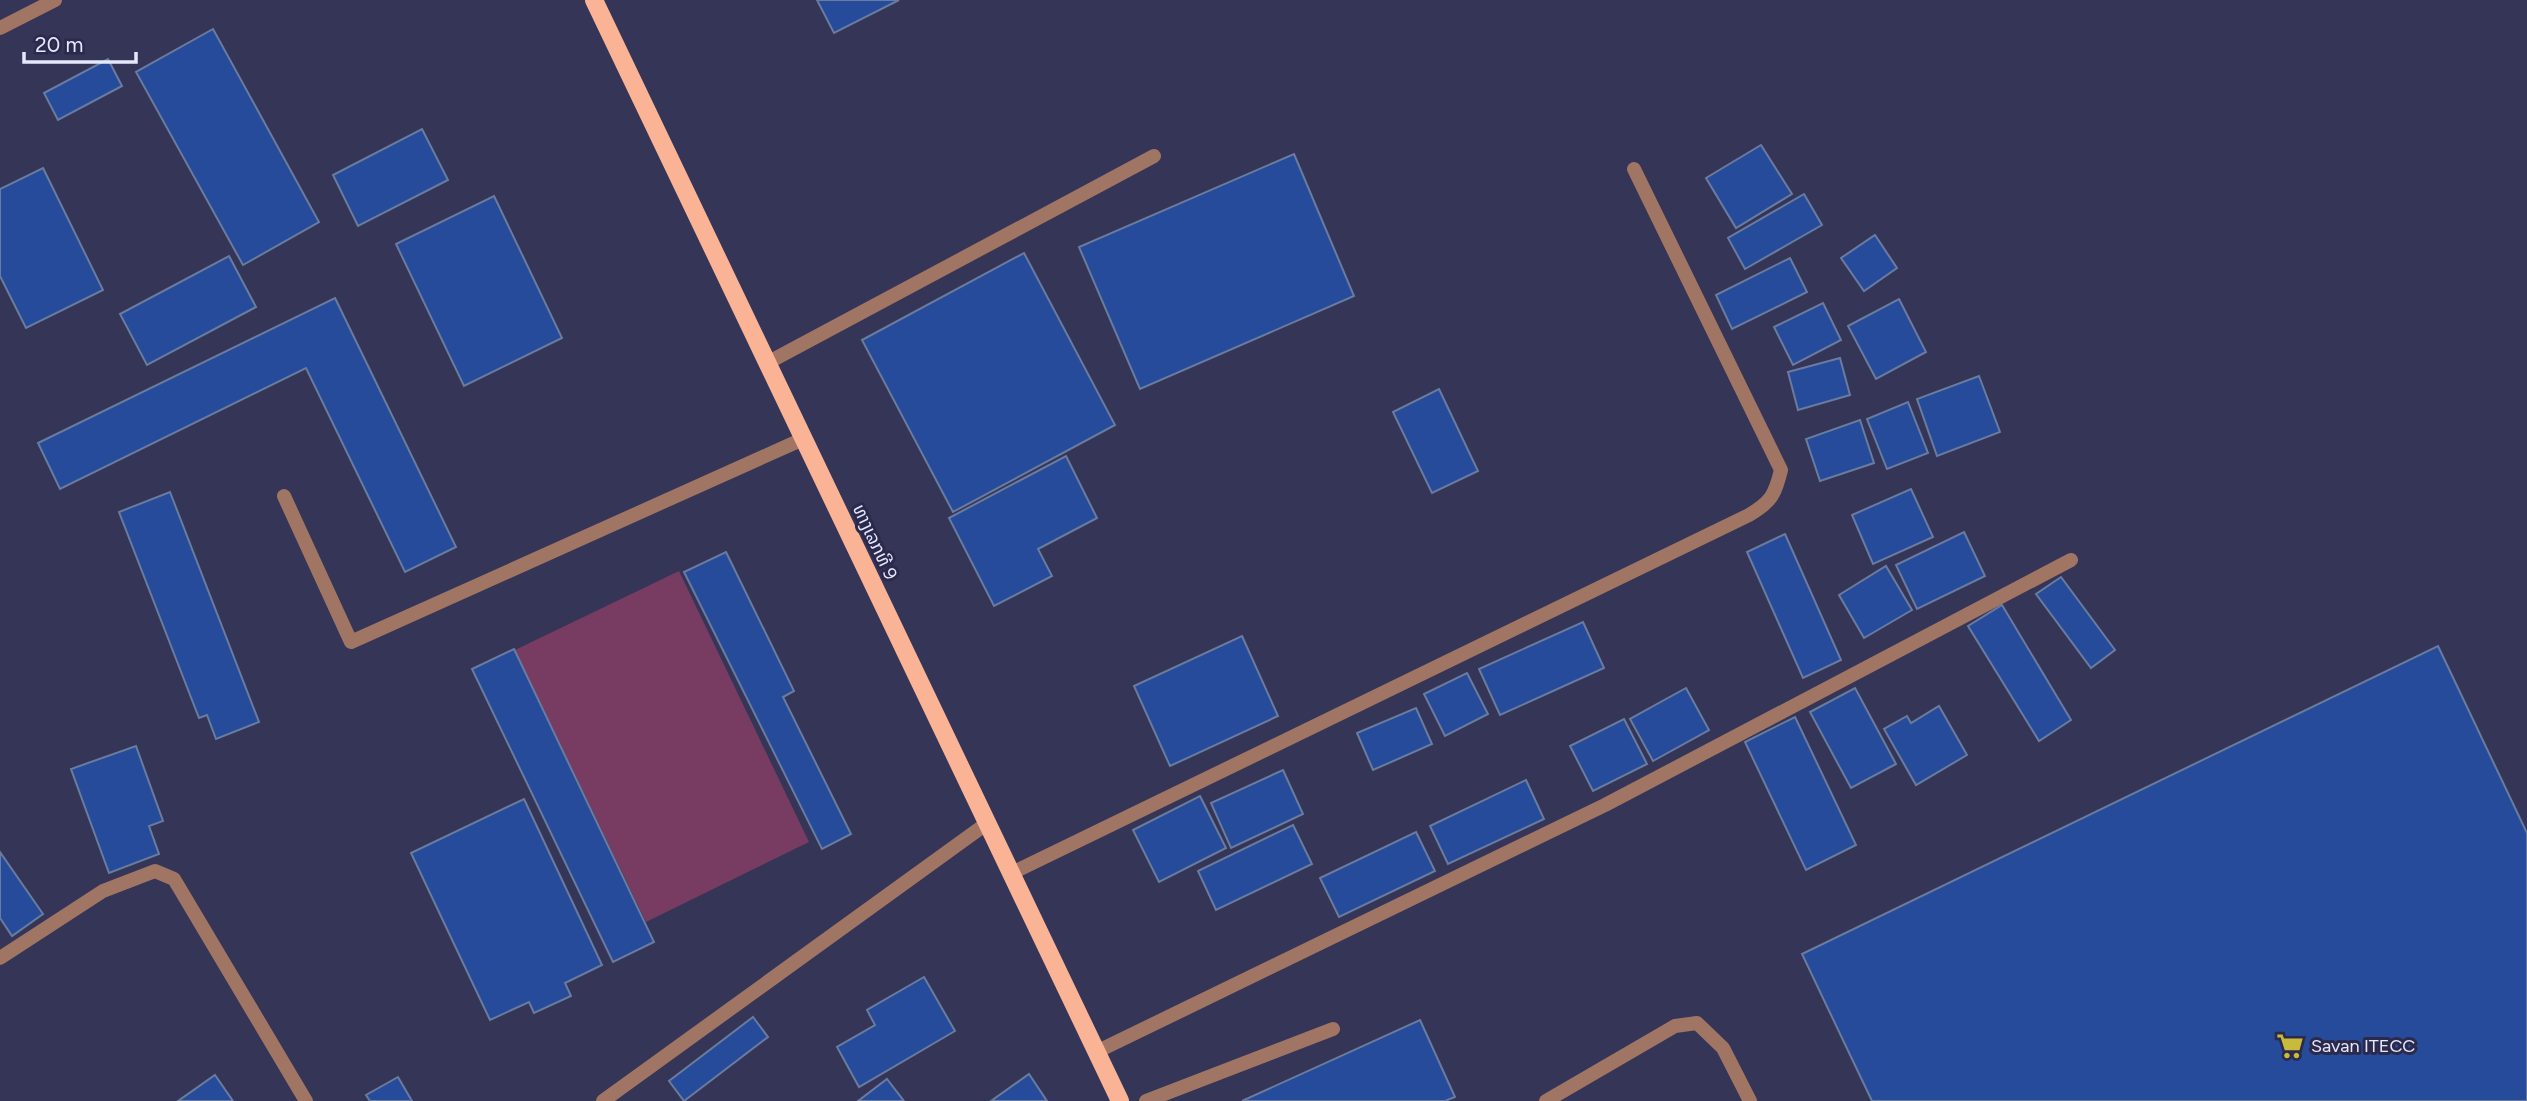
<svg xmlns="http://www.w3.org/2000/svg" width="2527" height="1101" font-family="Figtree,'Noto Sans Lao',sans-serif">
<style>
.green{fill:#783c62}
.building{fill:#274b9b;stroke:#697c9f;stroke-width:2}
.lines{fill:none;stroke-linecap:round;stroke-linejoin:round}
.service{stroke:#a17563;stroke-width:14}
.minor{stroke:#a17563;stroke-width:14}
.primary{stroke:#fbb396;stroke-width:18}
.labels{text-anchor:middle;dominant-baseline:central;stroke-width:6;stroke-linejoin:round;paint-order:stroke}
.street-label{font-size:18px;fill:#e5e7fd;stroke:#2b2a4c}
.poi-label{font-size:18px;fill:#e5e7fd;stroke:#2b2a4c;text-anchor:start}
</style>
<rect width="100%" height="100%" fill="#353557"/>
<polygon class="green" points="679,571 809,842 646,922 515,650"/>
<g class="building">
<polygon points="817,0 899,0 834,33"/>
<polygon points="213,29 319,222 243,265 136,72"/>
<polygon points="108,59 122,86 58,120 44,93"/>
<polygon points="422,129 448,180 358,226 333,175"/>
<polygon points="1761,145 1792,194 1736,228 1706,178"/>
<polygon points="1294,154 1354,296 1140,389 1079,247"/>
<polygon points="43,168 103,290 26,328 0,276 0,189"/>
<polygon points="1804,194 1822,225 1745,269 1728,238"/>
<polygon points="494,196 562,338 464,386 396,244"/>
<polygon points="1875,235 1897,268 1864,291 1841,258"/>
<polygon points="1024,253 1115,425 953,512 862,340"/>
<polygon points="229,256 256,307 147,365 120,314"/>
<polygon points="1790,258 1807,292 1732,329 1716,295"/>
<polygon points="335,298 456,547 405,572 306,368 60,489 38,443"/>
<polygon points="1899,299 1926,352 1876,379 1848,326"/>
<polygon points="1823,303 1841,340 1793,365 1774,327"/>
<polygon points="1840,358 1850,395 1798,410 1788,372"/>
<polygon points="1979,376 2000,432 1937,456 1917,399"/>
<polygon points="1439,389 1478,471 1432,493 1393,412"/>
<polygon points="1908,402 1928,453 1887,469 1867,419"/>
<polygon points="1860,420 1874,463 1820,481 1806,439"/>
<polygon points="1066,456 1097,518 1038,549 1052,576 994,606 949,518"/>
<polygon points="1911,489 1933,537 1873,564 1852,515"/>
<polygon points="170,492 259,722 216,739 207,715 199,718 119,512"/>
<polygon points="1964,532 1985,576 1917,609 1896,565"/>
<polygon points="1785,534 1841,660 1803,678 1747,552"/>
<polygon points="726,552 794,691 783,697 851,834 822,849 684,572"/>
<polygon points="1886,566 1912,610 1864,638 1839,595"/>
<polygon points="2061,577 2115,650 2091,668 2036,594"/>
<polygon points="2002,605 2071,720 2039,741 1968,626"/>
<polygon points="1583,622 1604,668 1500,715 1479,669"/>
<polygon points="1242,636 1278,716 1170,766 1134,686"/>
<polygon points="2438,646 2527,833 2527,1101 1872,1101 1802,954"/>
<polygon points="514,649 654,942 613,962 472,669"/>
<polygon points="1467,673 1488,714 1445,736 1424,694"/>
<polygon points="1686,688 1709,730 1653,761 1630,719"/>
<polygon points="1855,688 1896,764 1851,788 1810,712"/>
<polygon points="1939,706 1967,755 1916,785 1884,729 1907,716 1911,723"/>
<polygon points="1416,708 1432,744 1373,770 1357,733"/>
<polygon points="1795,717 1856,845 1806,870 1745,742"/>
<polygon points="1624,719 1647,764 1593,791 1570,746"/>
<polygon points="136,746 163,821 149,826 159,854 109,873 71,769"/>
<polygon points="1283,770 1303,814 1231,848 1211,803"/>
<polygon points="1526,780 1544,819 1448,864 1430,826"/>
<polygon points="1200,796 1226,848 1159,882 1133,830"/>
<polygon points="524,799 602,965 565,983 571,996 534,1013 529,1002 490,1020 411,853"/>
<polygon points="1293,825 1312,864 1216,910 1198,871"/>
<polygon points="1416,832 1435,871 1339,917 1320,878"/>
<polygon points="0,852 43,914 12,936 0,918"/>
<polygon points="924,977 955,1031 859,1087 837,1047 875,1025 867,1010"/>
<polygon points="753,1017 768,1037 684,1101 669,1081"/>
<polygon points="1420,1020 1455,1097 1445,1101 1242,1101"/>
<polygon points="1029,1074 1047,1101 991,1101"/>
<polygon points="215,1075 233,1101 178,1101"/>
<polygon points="398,1077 412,1101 370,1101 366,1095"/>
<polygon points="887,1079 904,1101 858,1101"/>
</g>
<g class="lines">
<g class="service">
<polyline points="767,363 1154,156"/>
<polyline points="284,496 351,642 803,439"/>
<path d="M1010,874l739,-359c22,-13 26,-20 32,-45l-147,-301"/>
<polyline points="0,958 103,891 155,871 174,879 306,1101"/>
<polyline points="1096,1052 1605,805 2071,560"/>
<polyline points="1146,1101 1333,1029"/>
<polyline points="1546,1101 1675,1026 1697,1023 1723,1048 1750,1101"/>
</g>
<g class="minor">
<polyline points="0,28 55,0"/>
<polyline points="603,1101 986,824"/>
</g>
<polyline class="primary" points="594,0 1120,1101"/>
</g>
<defs>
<symbol id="supermarket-bare" viewBox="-9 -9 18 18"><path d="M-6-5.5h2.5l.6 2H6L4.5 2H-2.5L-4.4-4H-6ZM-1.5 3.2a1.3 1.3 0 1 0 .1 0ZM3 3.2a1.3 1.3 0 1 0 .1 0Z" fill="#c8bb3b" stroke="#2b2a4c" stroke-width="2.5" paint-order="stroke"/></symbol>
</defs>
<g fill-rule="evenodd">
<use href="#supermarket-bare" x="2271" y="1027" width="38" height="38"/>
</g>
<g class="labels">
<g class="street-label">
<text transform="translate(875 542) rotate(65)">ທາງເລກທີ 9</text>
</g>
<g class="poi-label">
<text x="2311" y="1046">Savan ITECC</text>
</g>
</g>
<path d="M24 52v10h112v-10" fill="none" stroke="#e5e7fd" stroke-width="3.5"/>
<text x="35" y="52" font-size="21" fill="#e5e7fd" stroke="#2b2a4c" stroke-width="5" paint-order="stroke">20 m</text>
</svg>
